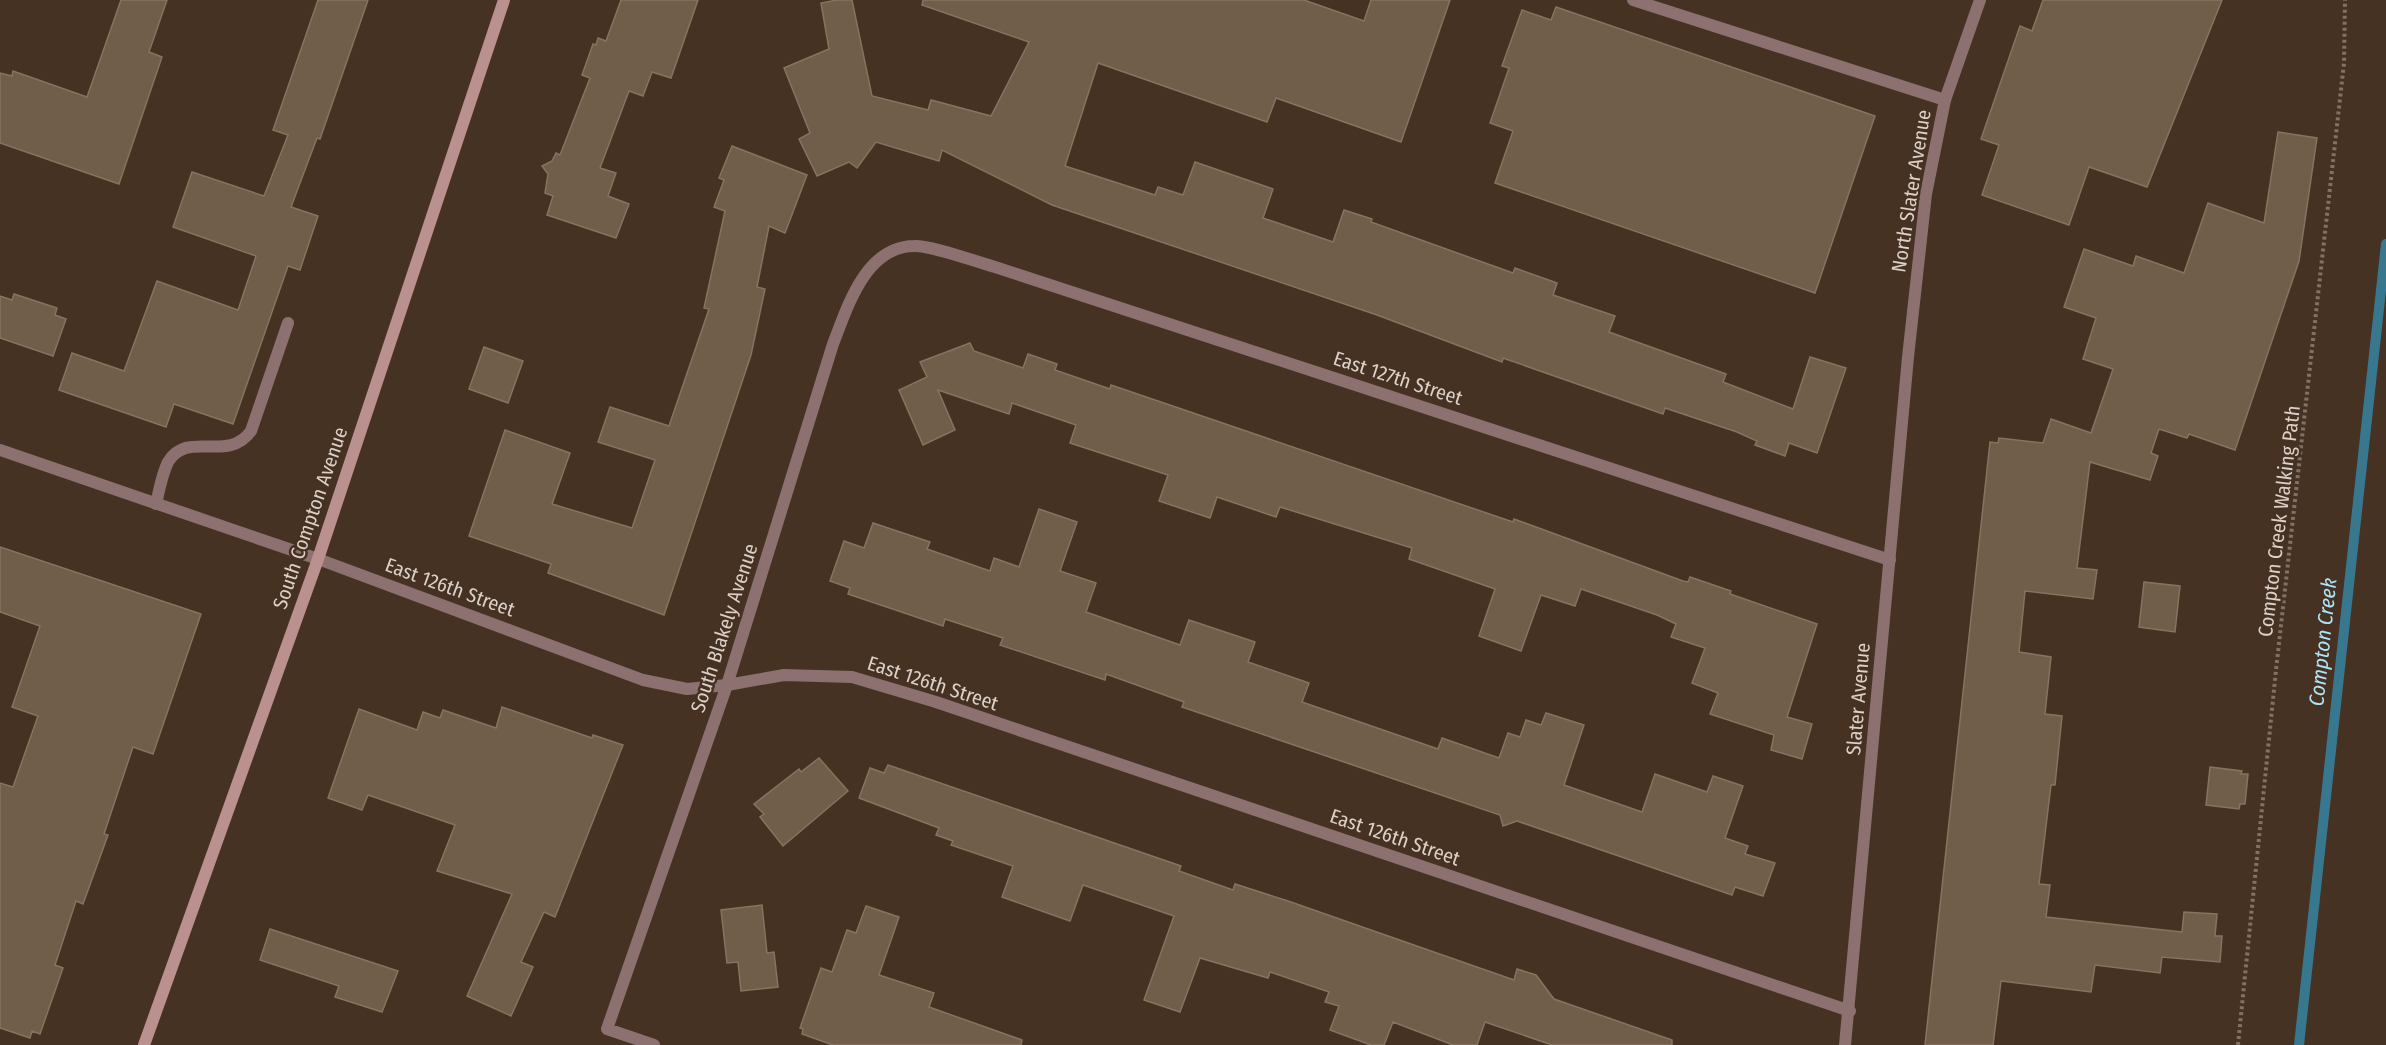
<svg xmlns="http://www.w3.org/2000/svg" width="2386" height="1045" font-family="'Fira Sans Condensed',sans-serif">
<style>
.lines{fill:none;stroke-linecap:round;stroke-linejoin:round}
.stream{stroke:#38788f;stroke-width:10}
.building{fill:#705d4a;stroke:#87735f;stroke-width:1.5}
.path{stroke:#827165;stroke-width:4;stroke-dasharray:3 3;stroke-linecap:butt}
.service{stroke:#8c7170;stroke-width:12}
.minor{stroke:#8c7170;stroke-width:12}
.secondary{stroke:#bb9190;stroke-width:12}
.labels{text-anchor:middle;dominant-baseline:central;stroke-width:5;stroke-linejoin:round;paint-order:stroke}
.street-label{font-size:20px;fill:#ddd0c7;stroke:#463223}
.water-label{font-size:21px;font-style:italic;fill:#aee4fa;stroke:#463223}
</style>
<rect width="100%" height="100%" fill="#463223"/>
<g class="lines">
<polyline class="stream" points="2299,1045 2386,244"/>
</g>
<g class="building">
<polygon points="121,0 167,0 149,52 162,57 119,184 0,143 0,73 12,76 13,71 87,97"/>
<polygon points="318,0 368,0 320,139 317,138 291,207 318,216 300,270 288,266 233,424 174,404 166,427 59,390 72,353 124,371 157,281 238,310 256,256 173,227 192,172 264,196 288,135 273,130"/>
<polygon points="621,0 698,0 671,78 652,72 643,96 629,91 600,168 616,173 608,196 629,204 616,238 547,215 553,196 545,193 548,174 542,166 552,161 556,153 560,155 590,78 582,75 593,44 596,45 598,38 606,41"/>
<polygon points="837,0 852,0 872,96 928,110 931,100 991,116 1029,42 922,5 923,0 1304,0 1364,21 1371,0 1450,0 1401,142 1276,98 1267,122 1098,63 1065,166 1155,195 1158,187 1183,195 1195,162 1273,189 1263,218 1333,242 1344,210 1372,219 1371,222 1513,273 1515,268 1557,283 1553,295 1615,316 1609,332 1726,374 1723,382 1793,409 1810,357 1846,368 1817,453 1789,443 1785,456 1755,445 1757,441 1737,432 1665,408 1663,414 1503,358 1502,362 1377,315 1052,205 942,150 939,161 876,142 857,168 849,162 817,176 799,139 810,133 784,68 829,49 821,3"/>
<polygon points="2043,0 2222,0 2147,187 2089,167 2069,225 1982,195 1999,145 1981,139 2020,26 2032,31"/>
<polygon points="1556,7 1875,116 1815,293 1495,183 1513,131 1490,123 1509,68 1502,66 1522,10 1551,20"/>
<polygon points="2278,132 2317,138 2299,261 2235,450 2189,434 2187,438 2159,429 2151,453 2158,456 2150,480 2090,462 2077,568 2097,570 2093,599 2025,591 2019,652 2051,657 2045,714 2062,716 2055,785 2051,785 2039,884 2050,885 2046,917 2182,932 2184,912 2217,914 2215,936 2222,936 2220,962 2162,957 2160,973 2095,965 2091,992 2001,981 1993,1045 1925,1045 1990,442 1998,443 1999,438 2043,443 2051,419 2091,433 2113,369 2083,359 2096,318 2064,307 2084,249 2133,266 2136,256 2184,273 2208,203 2264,223"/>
<polygon points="732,146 807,175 785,233 769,226 757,287 765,289 751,355 664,615 548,573 551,564 469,536 505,430 570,453 552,504 632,528 655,460 598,442 610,407 669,426 709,309 704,308 725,211 714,207 724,180 719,178"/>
<polygon points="14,294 57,308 55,315 66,319 53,356 0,338 0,296 12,300"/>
<polygon points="970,343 974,351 1023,368 1028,354 1057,364 1055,370 1110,389 1111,385 1513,522 1514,519 1683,581 1688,582 1690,577 1731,591 1730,594 1817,624 1787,717 1812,724 1802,759 1771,750 1774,735 1710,714 1718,693 1692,683 1705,648 1671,637 1676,624 1657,615 1581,589 1575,606 1541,595 1521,651 1479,636 1495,589 1409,559 1412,548 1280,507 1276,517 1217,497 1210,518 1159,501 1168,475 1070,443 1076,425 1012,403 1009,414 938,390 955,430 923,445 899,390 927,377 920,362"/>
<polygon points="484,347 523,361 508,403 469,389"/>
<polygon points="1039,509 1077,522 1060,571 1096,583 1086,612 1180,645 1189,620 1255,642 1248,662 1309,683 1302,702 1438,749 1442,738 1499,758 1508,733 1520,737 1526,720 1541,725 1546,713 1584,725 1564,785 1642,812 1655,774 1707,792 1713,776 1743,786 1725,838 1748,846 1745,854 1775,863 1763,896 1735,887 1732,895 1517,821 1503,826 1500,815 1182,707 1184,702 1106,674 1105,680 1000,645 1003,638 945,619 943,626 848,594 850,588 830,581 844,541 864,548 873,523 930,542 927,549 990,571 994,558 1019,567"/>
<polygon points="0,547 201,614 153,754 133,747 104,834 108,835 83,904 76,901 55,965 63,968 40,1034 32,1031 30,1038 0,1028 0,783 13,787 38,716 12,707 40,626 0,612"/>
<polygon points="2144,582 2180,586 2175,632 2139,627"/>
<polygon points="502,707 592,738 593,735 623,745 555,917 544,912 521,962 533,967 511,1016 467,996 512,894 437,871 455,825 368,795 362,810 328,798 359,709 417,730 423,712 440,718 443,710 496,728"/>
<polygon points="819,758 848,791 783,846 760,817 764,814 754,804 799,769 801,772"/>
<polygon points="888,765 1181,866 1179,871 1233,890 1235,884 1288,901 1514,980 1517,969 1536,975 1554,999 1672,1040 1672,1045 1552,1045 1485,1022 1477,1045 1453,1045 1393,1022 1384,1045 1371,1045 1330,1030 1339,1006 1325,1002 1329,992 1270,972 1268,978 1200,958 1180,1012 1144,1000 1174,916 1083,885 1070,921 1002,897 1013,866 951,845 953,841 936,835 939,828 859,798 870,768 884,773"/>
<polygon points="2210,767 2242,771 2241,774 2248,774 2245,804 2240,804 2239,809 2206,805"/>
<polygon points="762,905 767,953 774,952 778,987 741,991 738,962 727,963 721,910"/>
<polygon points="866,906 899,917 879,975 934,993 929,1007 1022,1040 1021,1045 833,1045 802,1034 803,1029 800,1028 821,968 832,972 847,930 856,933"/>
<polygon points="270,929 398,971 382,1012 335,997 339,986 260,960"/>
</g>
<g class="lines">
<polyline class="path" points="2238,1045 2276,670 2344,63 2345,0"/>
<g class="service">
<polyline points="1633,0 1945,100"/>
<path d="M156,504c3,-13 6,-30 12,-42 20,-33 59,2 83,-31l37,-108"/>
</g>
<g class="minor">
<polyline points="0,450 318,559 643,680 687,689 727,685 784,675 852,677 936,702 1850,1011"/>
<path d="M654,1045l-47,-16 120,-344 106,-341c15,-38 32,-97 81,-98 16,-1 63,16 81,21l895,293"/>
<polyline points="1845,1045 1908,357 1926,194 1945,100 1980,0"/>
</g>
<polyline class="secondary" points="144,1045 318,559 504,0"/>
</g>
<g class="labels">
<g class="street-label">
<text transform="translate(1911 191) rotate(-81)">North Slater Avenue</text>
<text transform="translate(1398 378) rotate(18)">East 127th Street</text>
<text transform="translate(310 518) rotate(-71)">South Compton Avenue</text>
<text transform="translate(2279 521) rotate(-83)">Compton Creek Walking Path</text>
<text transform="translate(450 587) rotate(20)">East 126th Street</text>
<text transform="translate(724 628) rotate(-72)">South Blakely Avenue</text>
<text transform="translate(933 683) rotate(18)">East 126th Street</text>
<text transform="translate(1858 699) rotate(-85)">Slater Avenue</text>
<text transform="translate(1395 837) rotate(19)">East 126th Street</text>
</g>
<g class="water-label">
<text transform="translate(2323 642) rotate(-84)">Compton Creek</text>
</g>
</g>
</svg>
